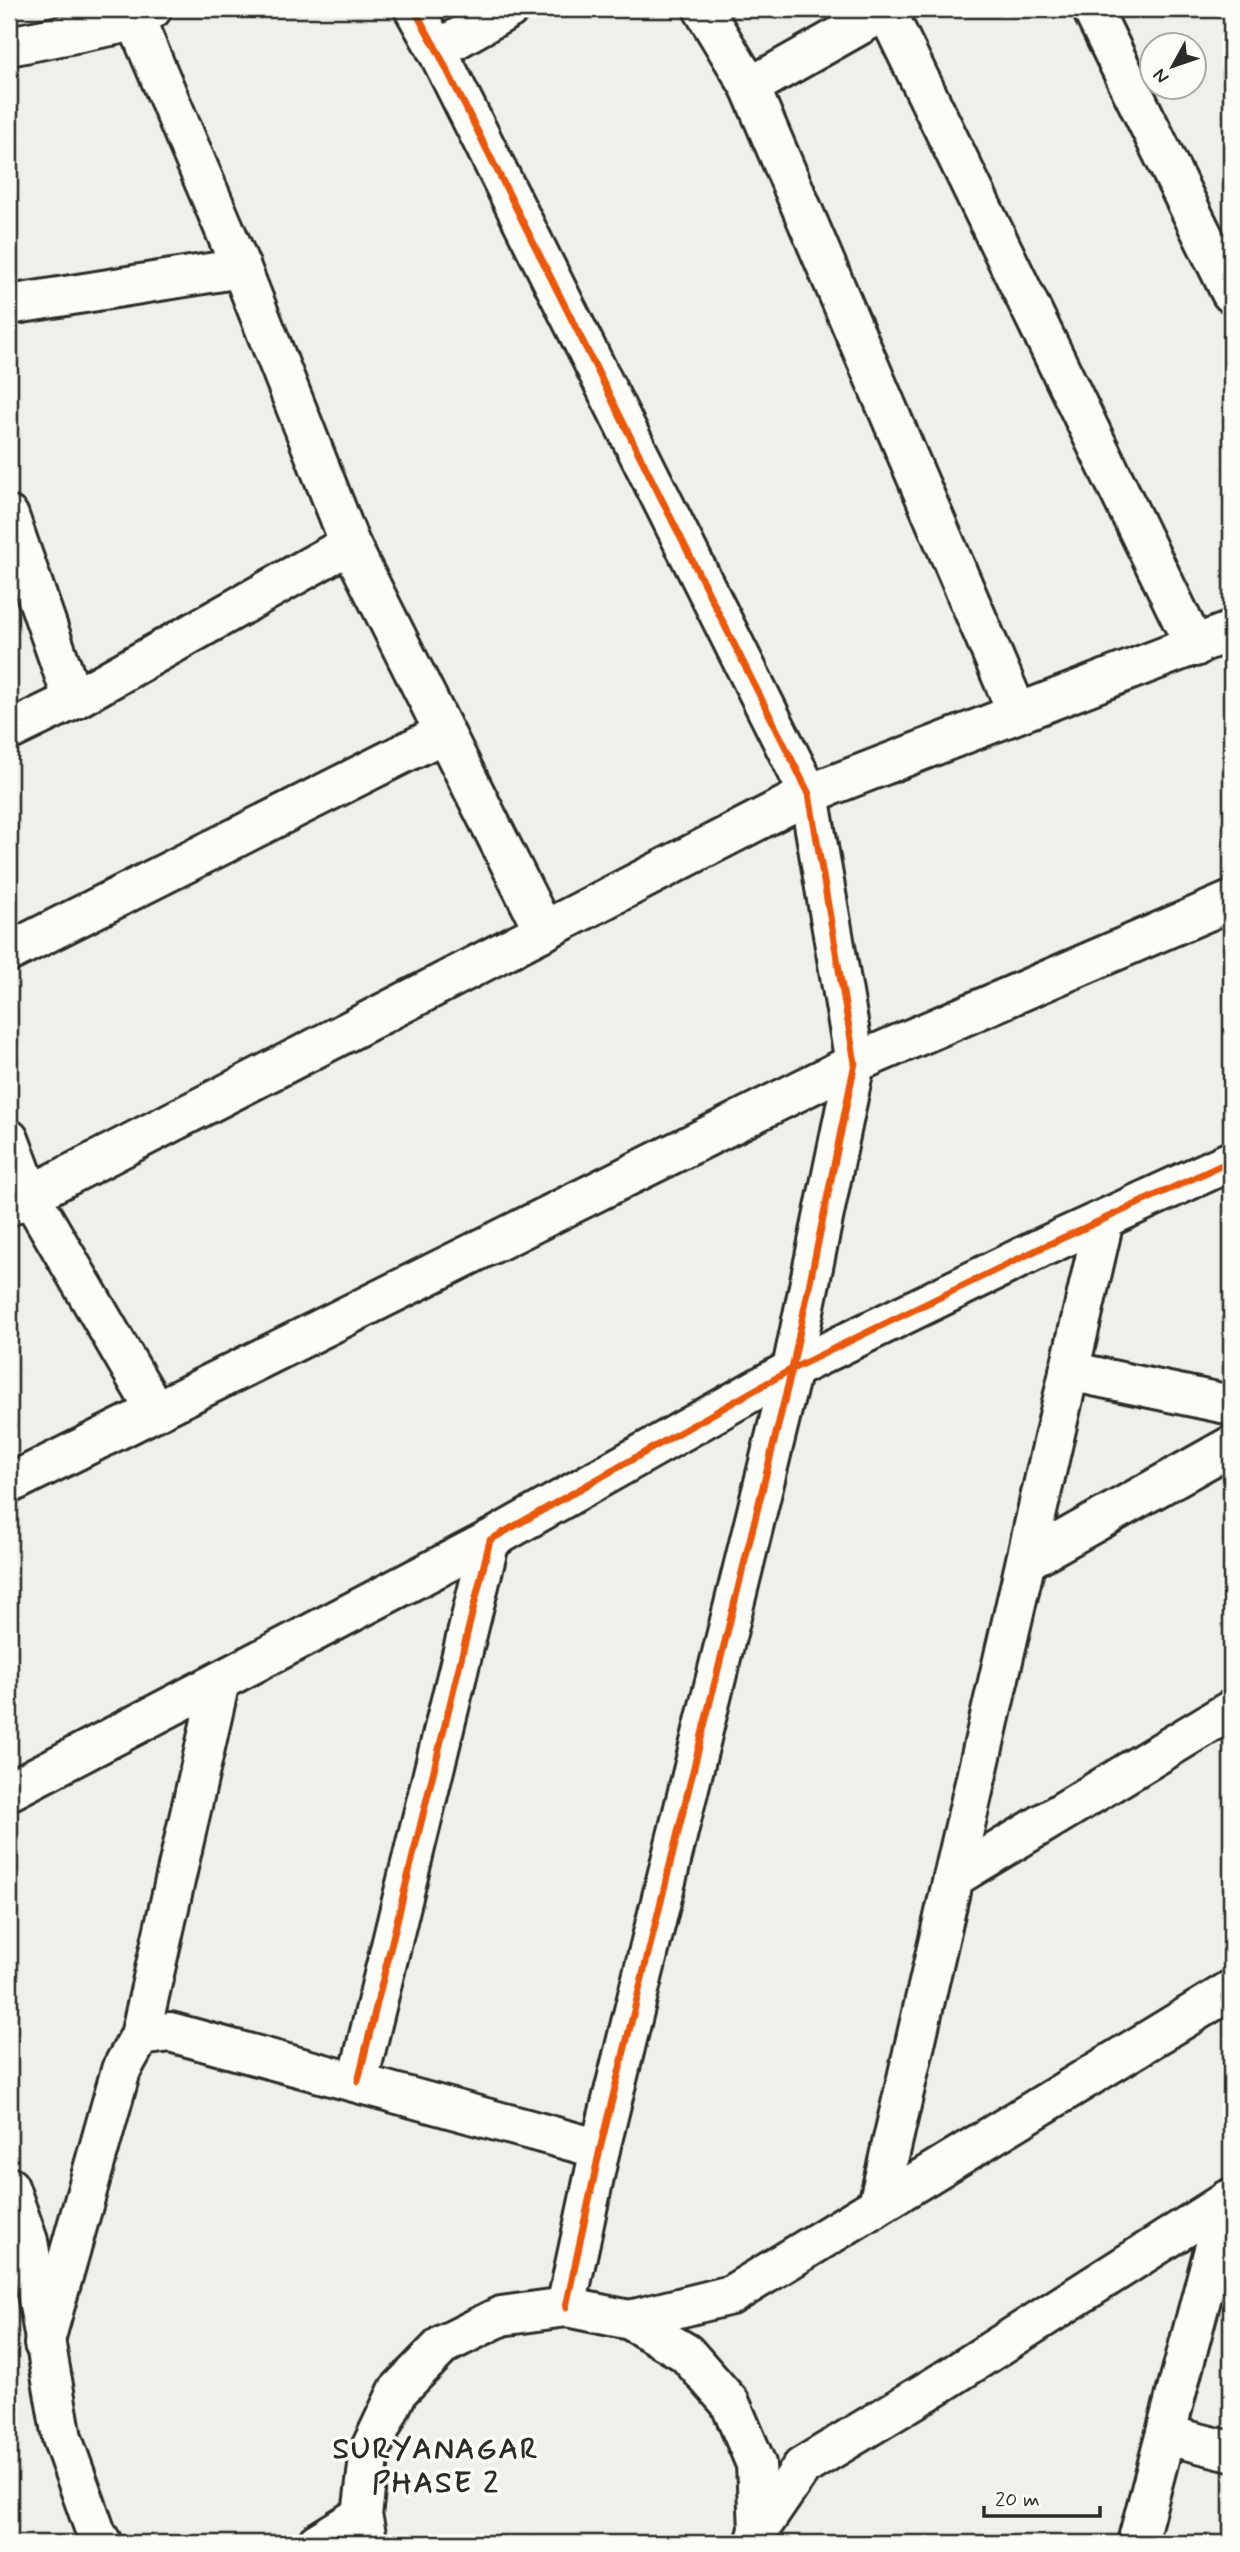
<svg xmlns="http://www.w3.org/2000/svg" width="1240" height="2552" font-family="Mynerve,sans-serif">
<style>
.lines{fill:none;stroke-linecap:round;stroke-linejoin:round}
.minor-casing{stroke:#2b2b2b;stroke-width:44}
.tertiary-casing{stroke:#2b2b2b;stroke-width:44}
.minor{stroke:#fdfcf7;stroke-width:38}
.tertiary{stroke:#fdfcf7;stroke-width:38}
.cycleway-casing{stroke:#fdfcf7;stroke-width:11}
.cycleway{stroke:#e8590c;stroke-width:7}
.labels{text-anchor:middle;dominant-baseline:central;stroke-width:7;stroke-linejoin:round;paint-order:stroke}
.district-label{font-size:30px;font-weight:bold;letter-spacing:2px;fill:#2b2b2b;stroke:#fdfcf7}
</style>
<rect width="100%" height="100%" fill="#f0efeb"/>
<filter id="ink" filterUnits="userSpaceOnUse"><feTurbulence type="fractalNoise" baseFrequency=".0143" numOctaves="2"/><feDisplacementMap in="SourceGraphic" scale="14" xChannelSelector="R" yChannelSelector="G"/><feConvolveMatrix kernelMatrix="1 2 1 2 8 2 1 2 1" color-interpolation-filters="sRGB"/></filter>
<g filter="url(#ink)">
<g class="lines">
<defs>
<g id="minor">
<polyline points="414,9 437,50 809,794 855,1063 792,1369 600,2149 566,2307"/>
<polyline points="703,9 750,87 1017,712"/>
<polyline points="1092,9 1231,293"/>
<polyline points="886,10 1195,647"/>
<polyline points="136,21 241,268 350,544 544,931"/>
<polyline points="437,50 509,9"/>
<polyline points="750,87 888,9"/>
<polyline points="9,305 241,268"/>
<polyline points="9,516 73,700"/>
<polyline points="9,731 73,700 350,544"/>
<polyline points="9,952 444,733"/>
<polyline points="9,1139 30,1195 155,1410"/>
<polyline points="9,1206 809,794 1231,631"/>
<polyline points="1069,1371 1231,1405"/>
<polyline points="9,1484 855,1063 1231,901"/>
<polyline points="1026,1561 1231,1446"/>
<polyline points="9,1791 490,1540"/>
<polyline points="953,1878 1231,1710"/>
<polyline points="140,2036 220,1681"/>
<polyline points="358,2081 490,1540 792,1369 1045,1246 1231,1161"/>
<polyline points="9,2187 28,2241 62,2438 96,2533 102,2543"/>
<polyline points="878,2205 1104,1220"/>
<polyline points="44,2344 121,2070 140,2036 170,2032 600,2149"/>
<polyline points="1166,2435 1231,2451"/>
<polyline points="1137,2543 1227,2200"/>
</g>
<g id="tertiary">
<polyline points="9,46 136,21 152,9"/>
<polyline points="630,2320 731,2295 1231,1990"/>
<polyline points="759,2530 802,2467 941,2383 1231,2198"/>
<polyline points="317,2543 362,2515"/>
<polyline points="368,2543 362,2515 370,2450 398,2391 443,2345 501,2316 566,2307 630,2320 686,2353 730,2403 756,2464 759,2530 755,2543"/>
</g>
</defs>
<use href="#minor" class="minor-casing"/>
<use href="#tertiary" class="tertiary-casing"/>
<use href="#minor" class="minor"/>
<use href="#tertiary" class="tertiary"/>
<defs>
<g id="cycleway">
<polyline points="414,9 437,50 809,794 855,1063 792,1369 600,2149 566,2307"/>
<polyline points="358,2081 490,1540 792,1369 1045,1246 1231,1161"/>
</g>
</defs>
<use href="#cycleway" class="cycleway-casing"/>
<use href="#cycleway" class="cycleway"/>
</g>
</g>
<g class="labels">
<g class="district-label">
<text x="436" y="2449">SURYANAGAR<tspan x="436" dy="34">PHASE 2</tspan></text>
</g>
</g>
<rect width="1240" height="2552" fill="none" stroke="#fdfcf7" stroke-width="35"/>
<rect x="18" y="18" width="1205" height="2517" fill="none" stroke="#2b2b2b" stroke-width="2.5" filter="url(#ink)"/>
<g transform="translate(1173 66) rotate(230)"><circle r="33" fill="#fdfcf7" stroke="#a9a8a5" stroke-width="2"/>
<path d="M0-5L12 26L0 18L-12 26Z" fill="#2b2b2b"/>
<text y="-10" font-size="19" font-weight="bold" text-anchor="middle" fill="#2b2b2b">N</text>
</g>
<path d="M984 2506v10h116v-10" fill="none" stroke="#2b2b2b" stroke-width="3.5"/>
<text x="995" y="2506" font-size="21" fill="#2b2b2b" stroke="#fdfcf7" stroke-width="5" paint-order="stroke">20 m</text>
</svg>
